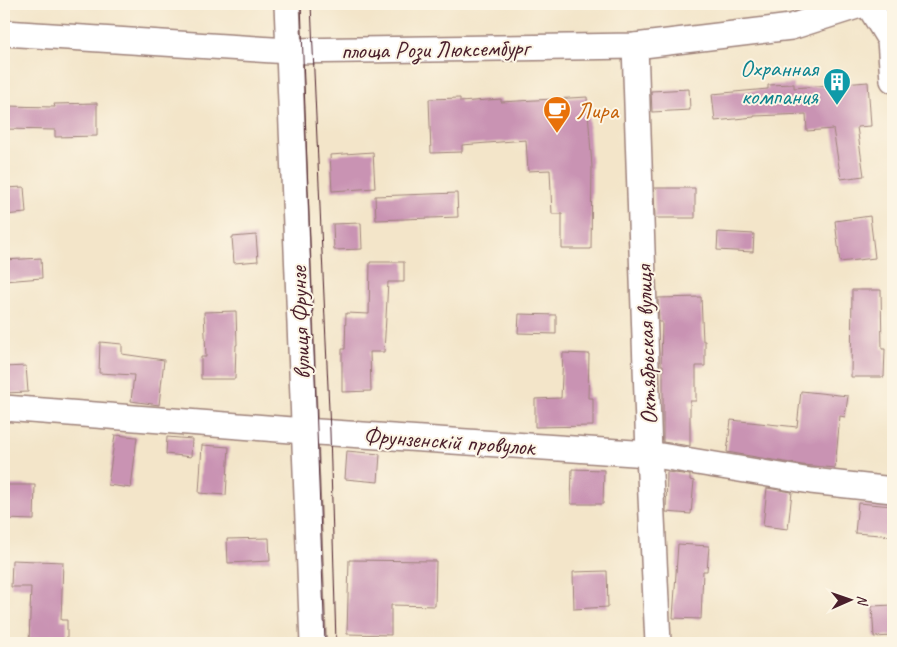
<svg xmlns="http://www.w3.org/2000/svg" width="897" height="647" font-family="Caveat,sans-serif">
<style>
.building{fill:#c993b3}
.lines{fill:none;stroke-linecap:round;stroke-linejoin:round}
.minor-casing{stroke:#9e827a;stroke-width:28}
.minor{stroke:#fff;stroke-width:25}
.tram{stroke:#4a1f2b;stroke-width:1}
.labels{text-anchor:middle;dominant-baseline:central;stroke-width:4;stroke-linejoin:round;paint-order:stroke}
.street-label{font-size:24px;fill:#4a1f2b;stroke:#fcf5e5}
.culture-label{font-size:24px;fill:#0d838f;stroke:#fcf5e5;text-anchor:end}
.food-label{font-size:24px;fill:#c56008;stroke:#fcf5e5;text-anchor:start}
</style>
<rect width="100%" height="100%" fill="#fcf5e5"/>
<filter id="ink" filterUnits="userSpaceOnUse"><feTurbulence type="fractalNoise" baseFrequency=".02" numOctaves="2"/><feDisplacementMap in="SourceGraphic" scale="10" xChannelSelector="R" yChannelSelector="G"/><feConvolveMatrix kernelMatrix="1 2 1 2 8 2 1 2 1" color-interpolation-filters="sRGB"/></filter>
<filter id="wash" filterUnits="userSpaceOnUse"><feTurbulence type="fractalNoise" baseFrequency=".0096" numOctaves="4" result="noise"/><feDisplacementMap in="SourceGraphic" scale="20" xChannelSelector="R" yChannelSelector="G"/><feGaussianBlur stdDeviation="1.12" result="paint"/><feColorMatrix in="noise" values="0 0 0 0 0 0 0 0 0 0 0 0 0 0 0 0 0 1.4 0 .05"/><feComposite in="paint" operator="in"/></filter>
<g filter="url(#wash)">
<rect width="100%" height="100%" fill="#f3e5c9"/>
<g id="blocks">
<g class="building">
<polygon points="868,82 871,126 857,127 864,176 841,179 833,129 807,131 806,114 754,116 754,117 715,121 712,94 768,89 768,85 794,84 794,88"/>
<polygon points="689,89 690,110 652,112 651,91"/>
<polygon points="587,97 592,167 591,249 562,249 562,214 552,214 550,170 528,171 526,140 462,145 462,152 431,153 429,99 460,98 460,102 501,99 501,102"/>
<polygon points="97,103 97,136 55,137 55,130 4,129 4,106 55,107 54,104"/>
<polygon points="373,152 375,188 332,191 330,155"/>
<polygon points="24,187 26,213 4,215 4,188"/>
<polygon points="654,188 695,188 695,218 655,218"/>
<polygon points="457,193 458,217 376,220 375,196"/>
<polygon points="870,216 875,258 840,262 835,221"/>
<polygon points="361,223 362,249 334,250 333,224"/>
<polygon points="718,232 754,234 753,252 717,250"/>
<polygon points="256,235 258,261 234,263 232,237"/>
<polygon points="41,258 42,278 4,281 4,260"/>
<polygon points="370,262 404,262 404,282 388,282 384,352 370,352 371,391 342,392 342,349 345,349 346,313 369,314"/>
<polygon points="852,290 881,290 882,349 885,349 884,377 851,377"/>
<polygon points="701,297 703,341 705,341 705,366 696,366 696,401 690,401 690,446 663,442 663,365 661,365 662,322 659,322 658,298"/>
<polygon points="236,311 237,345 236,345 235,379 201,379 201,357 206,357 204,312"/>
<polygon points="519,314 556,315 556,334 518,333"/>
<polygon points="100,342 122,344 122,354 164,360 159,405 131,401 134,375 99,373"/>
<polygon points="563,353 589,354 588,398 593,398 593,426 535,427 535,399 561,398"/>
<polygon points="26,366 28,392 4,393 4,367"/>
<polygon points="801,391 848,396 845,417 840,416 835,468 802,465 727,452 731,420 797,427"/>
<polygon points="115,435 137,437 131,488 108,485"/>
<polygon points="167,437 192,439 191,457 166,454"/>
<polygon points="202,445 229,447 226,495 199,493"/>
<polygon points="347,451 380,454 378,482 345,479"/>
<polygon points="572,469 604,470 603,504 571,504"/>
<polygon points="667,472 690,475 690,480 694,481 691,514 666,512"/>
<polygon points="7,485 35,485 34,520 6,519"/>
<polygon points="767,488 792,492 788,529 763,526"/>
<polygon points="858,503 893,506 893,536 855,533"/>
<polygon points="269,538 270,561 228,563 227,539"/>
<polygon points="678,544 709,546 707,571 703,571 701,619 673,618"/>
<polygon points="12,560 63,562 61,620 67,620 67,643 29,643 31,587 11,587"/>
<polygon points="349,560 436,561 435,606 391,605 391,635 347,634"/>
<polygon points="607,571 608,607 574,609 573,572"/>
<polygon points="893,605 893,636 874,637 872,606"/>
</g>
</g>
</g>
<g filter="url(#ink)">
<use href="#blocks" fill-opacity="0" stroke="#9e827a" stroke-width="1"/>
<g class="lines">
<defs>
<g id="minor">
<polyline points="287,4 313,643"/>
<polyline points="868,4 890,40 893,80"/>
<polyline points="4,33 289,51 635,46 791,27 863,4"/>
<polyline points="635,46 649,454 658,643"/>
<polyline points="4,408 318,432 649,454 811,481 893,490"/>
</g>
</defs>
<use href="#minor" class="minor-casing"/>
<use href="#minor" class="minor"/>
<g class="tram">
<polyline points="301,4 325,643"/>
<polyline points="311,4 330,432 336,643"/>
</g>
</g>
</g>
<defs>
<symbol id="building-pin" viewBox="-11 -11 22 30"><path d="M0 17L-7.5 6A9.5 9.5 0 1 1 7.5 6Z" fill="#0f9aa8" stroke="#fcf5e5"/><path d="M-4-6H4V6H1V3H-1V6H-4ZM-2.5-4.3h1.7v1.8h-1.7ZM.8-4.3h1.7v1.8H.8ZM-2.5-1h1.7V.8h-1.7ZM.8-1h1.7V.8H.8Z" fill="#fff"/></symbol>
<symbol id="cafe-pin" viewBox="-11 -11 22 30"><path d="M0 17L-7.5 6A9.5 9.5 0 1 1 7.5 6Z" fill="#e8710a" stroke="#fcf5e5"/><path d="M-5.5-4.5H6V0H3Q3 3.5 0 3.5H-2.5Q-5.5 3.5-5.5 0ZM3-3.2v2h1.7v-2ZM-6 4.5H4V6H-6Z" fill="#fff"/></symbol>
</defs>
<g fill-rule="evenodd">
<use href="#building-pin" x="821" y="66" width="32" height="43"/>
<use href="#cafe-pin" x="541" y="94" width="32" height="43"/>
</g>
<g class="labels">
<g class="street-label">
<text transform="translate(435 49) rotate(-1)">площа Рози Люксембург</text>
<text transform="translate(300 323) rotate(-92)">вулиця Фрунзе</text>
<text transform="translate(646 345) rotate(-92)">Октябрьская вулиця</text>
<text transform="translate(449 441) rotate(4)">Фрунзенскій провулок</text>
</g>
<g class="culture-label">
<text x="818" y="68">Охранная<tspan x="818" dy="28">компания</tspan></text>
</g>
<g class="food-label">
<text x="576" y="110">Лира</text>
</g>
</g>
<rect width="897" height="647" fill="none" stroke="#fcf5e5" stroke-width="20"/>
<g transform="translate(850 600) rotate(88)" stroke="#fcf5e5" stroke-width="4" paint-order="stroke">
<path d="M0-4L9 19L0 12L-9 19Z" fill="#4a1f2b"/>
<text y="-8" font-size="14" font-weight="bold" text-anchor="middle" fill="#4a1f2b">N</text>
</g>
</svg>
